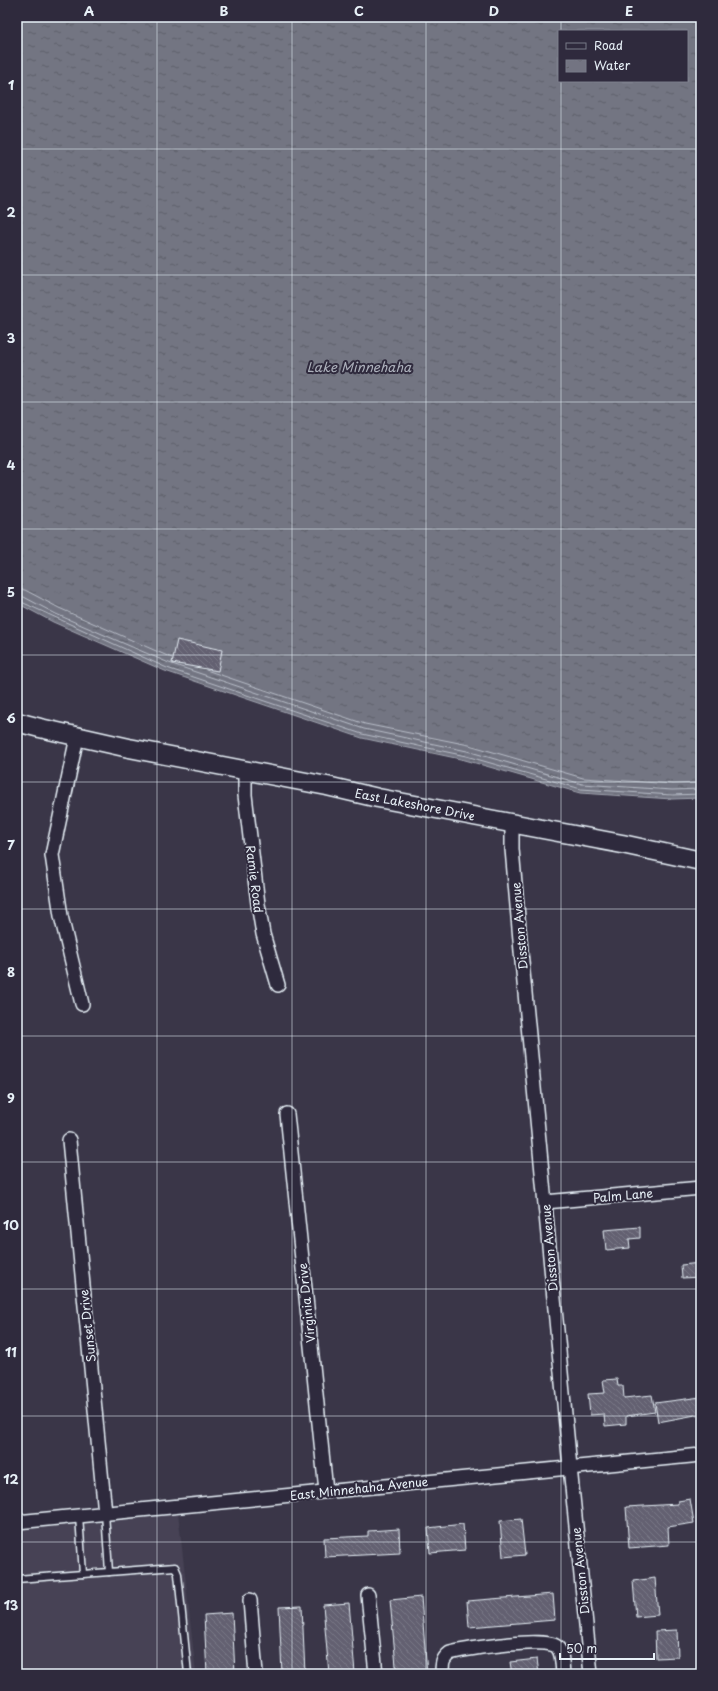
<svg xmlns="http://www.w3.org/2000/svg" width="718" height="1691" font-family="'Playpen Sans',sans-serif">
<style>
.built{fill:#464354}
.water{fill:url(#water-ripples);stroke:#a2a6b1;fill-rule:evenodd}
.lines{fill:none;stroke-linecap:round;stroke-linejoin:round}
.shore{stroke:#b9bfc9;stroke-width:1}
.building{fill:url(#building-back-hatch);stroke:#e8f1f8}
.lane-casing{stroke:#e8f1f8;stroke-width:9}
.street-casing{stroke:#e8f1f8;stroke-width:16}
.secondary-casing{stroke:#e8f1f8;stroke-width:21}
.lane{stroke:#2f2a3d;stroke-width:6}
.street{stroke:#2f2a3d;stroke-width:13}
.secondary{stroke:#2f2a3d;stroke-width:18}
.grid{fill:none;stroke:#e8f1f8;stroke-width:1;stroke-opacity:0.55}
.labels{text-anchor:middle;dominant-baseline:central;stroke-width:4;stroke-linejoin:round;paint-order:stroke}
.street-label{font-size:12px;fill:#e8f1f8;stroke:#2f2a3d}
.water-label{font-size:13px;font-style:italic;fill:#aeb2bd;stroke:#2f2a3d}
.neatline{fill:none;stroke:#e8f1f8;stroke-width:1.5}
.grid-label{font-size:13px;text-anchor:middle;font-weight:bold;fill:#e8f1f8}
</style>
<defs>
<pattern id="water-ripples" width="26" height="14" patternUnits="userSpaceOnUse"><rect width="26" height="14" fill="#737482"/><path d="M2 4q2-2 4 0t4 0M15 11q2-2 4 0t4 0" fill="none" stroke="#5f6069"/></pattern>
<pattern id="building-back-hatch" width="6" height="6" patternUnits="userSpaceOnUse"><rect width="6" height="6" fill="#636171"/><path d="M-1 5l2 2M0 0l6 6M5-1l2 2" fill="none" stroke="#797886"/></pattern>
</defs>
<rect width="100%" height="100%" fill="#3a3648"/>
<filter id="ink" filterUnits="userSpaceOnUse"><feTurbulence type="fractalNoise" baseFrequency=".025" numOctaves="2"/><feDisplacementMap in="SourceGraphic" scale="8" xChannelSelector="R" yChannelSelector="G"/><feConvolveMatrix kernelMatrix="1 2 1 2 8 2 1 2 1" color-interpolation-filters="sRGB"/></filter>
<g filter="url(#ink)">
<polygon class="built" points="178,1512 196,1674 17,1674 17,1529 119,1517"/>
<path class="water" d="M17,17h684v781l-29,1 -92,-6 -115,-33 -103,-22 -197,-67 -112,-49 -36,-19zM559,31h128v50h-128z"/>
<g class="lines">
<g class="shore">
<polyline points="17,589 25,590 59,608 172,658"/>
<polyline points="17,595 22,596 56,614 169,663 364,729 467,751 582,784 672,790 701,789"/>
<polyline points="17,600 167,668 362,734 466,756 581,789 672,795 701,794"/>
<polyline points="206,670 365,724 469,745 583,778 673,784 701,783"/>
</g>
</g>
<g class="building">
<polygon points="177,640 222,650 218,671 172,663"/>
<polygon points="640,1227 640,1238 629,1239 630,1248 606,1250 604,1230"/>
<polygon points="701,1263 701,1277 682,1278 681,1265"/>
<polygon points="617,1379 618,1386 623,1386 624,1398 652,1395 655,1412 626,1416 626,1424 605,1426 604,1414 590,1415 588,1394 605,1393 603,1380"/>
<polygon points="701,1397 701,1414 658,1422 655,1403"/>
<polygon points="690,1499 694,1523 668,1527 669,1545 629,1548 626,1507 678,1504 678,1501"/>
<polygon points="521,1519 525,1555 503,1557 500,1521"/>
<polygon points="463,1524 465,1550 430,1553 428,1528"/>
<polygon points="399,1529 400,1553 325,1557 324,1538 368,1536 368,1531"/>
<polygon points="655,1578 658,1615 636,1617 633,1581"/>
<polygon points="553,1594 555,1620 469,1627 467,1601"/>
<polygon points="421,1597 427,1674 398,1674 397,1666 396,1666 390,1600"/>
<polygon points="349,1603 355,1673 329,1674 323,1605"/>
<polygon points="302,1606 305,1674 282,1674 279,1607"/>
<polygon points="232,1613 235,1674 207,1674 204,1615"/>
<polygon points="677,1630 678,1657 656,1658 655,1631"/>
<polygon points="537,1659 539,1674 512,1674 510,1662"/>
</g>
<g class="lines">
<defs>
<g id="lane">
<polyline points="105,1513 109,1572"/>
<polyline points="79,1516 83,1574"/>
<polyline points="17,1579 175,1567 178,1574 188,1674"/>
</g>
<g id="street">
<polyline points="77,737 52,855 61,916 82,1004"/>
<polyline points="245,771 245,795 258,904 263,934 278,985"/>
<polyline points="512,823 512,849 521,951 570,1467 591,1674"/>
<polyline points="287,1114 326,1491"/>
<polyline points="69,1140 105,1513"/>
<polyline points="545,1202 701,1188"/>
<polyline points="17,1522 701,1455"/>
<polyline points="368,1595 376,1674"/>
<polyline points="250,1600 256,1674"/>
<path d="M442,1674c0,-10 0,-15 8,-21 16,-4 98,-17 107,-6 6,6 5,19 6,27"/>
</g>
<polyline id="secondary" points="17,722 40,728 129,748 327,786 378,798 622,844 701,861"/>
</defs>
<use href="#lane" class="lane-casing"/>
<use href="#street" class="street-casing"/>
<use href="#secondary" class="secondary-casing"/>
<use href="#lane" class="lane"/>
<use href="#street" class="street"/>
<use href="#secondary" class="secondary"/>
</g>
</g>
<path class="grid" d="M157,17v1657M292,17v1657M426,17v1657M561,17v14M561,81v1593M17,149h684M17,275h684M17,402h684M17,529h684M17,655h684M17,782h684M17,909h684M17,1036h684M17,1162h684M17,1289h684M17,1416h684M17,1542h684"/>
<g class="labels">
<g class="street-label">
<text transform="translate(415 804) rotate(11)">East Lakeshore Drive</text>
<text transform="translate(255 879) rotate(83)">Ramie Road</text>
<text transform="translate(519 926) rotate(-95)">Disston Avenue</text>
<text transform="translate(623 1195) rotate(-5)">Palm Lane</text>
<text transform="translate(549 1248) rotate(-95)">Disston Avenue</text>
<text transform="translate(306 1303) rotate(-96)">Virginia Drive</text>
<text transform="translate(87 1326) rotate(-96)">Sunset Drive</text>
<text transform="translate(359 1488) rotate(-6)">East Minnehaha Avenue</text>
<text transform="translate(580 1571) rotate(-96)">Disston Avenue</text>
</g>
<g class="water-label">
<text x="359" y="366">Lake Minnehaha</text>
</g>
</g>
<rect width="718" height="1691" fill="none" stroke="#2f2a3d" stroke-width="44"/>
<rect x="558" y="30" width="130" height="52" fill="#2f2a3d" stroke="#797a88"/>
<rect x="566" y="43" width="20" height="6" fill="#2f2a3d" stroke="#797a88"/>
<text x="594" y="50" font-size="12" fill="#e8f1f8">Road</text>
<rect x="566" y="60" width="20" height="12" fill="url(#water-ripples)" stroke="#797a88"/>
<text x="594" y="70" font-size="12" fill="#e8f1f8">Water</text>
<path d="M560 1653v6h94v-6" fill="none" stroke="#e8f1f8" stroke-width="2"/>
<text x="566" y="1653" font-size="12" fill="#e8f1f8" stroke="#2f2a3d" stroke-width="3" paint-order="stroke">50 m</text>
<rect x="22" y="22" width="674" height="1647" class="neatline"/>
<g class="grid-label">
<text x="89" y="16">A</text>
<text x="224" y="16">B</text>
<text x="359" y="16">C</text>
<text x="494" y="16">D</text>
<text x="629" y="16">E</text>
<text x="11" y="90">1</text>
<text x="11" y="217">2</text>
<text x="11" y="343">3</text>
<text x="11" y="470">4</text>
<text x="11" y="597">5</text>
<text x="11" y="723">6</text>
<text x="11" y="850">7</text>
<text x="11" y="977">8</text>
<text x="11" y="1103">9</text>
<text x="11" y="1230">10</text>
<text x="11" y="1357">11</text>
<text x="11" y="1484">12</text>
<text x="11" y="1610">13</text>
</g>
</svg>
